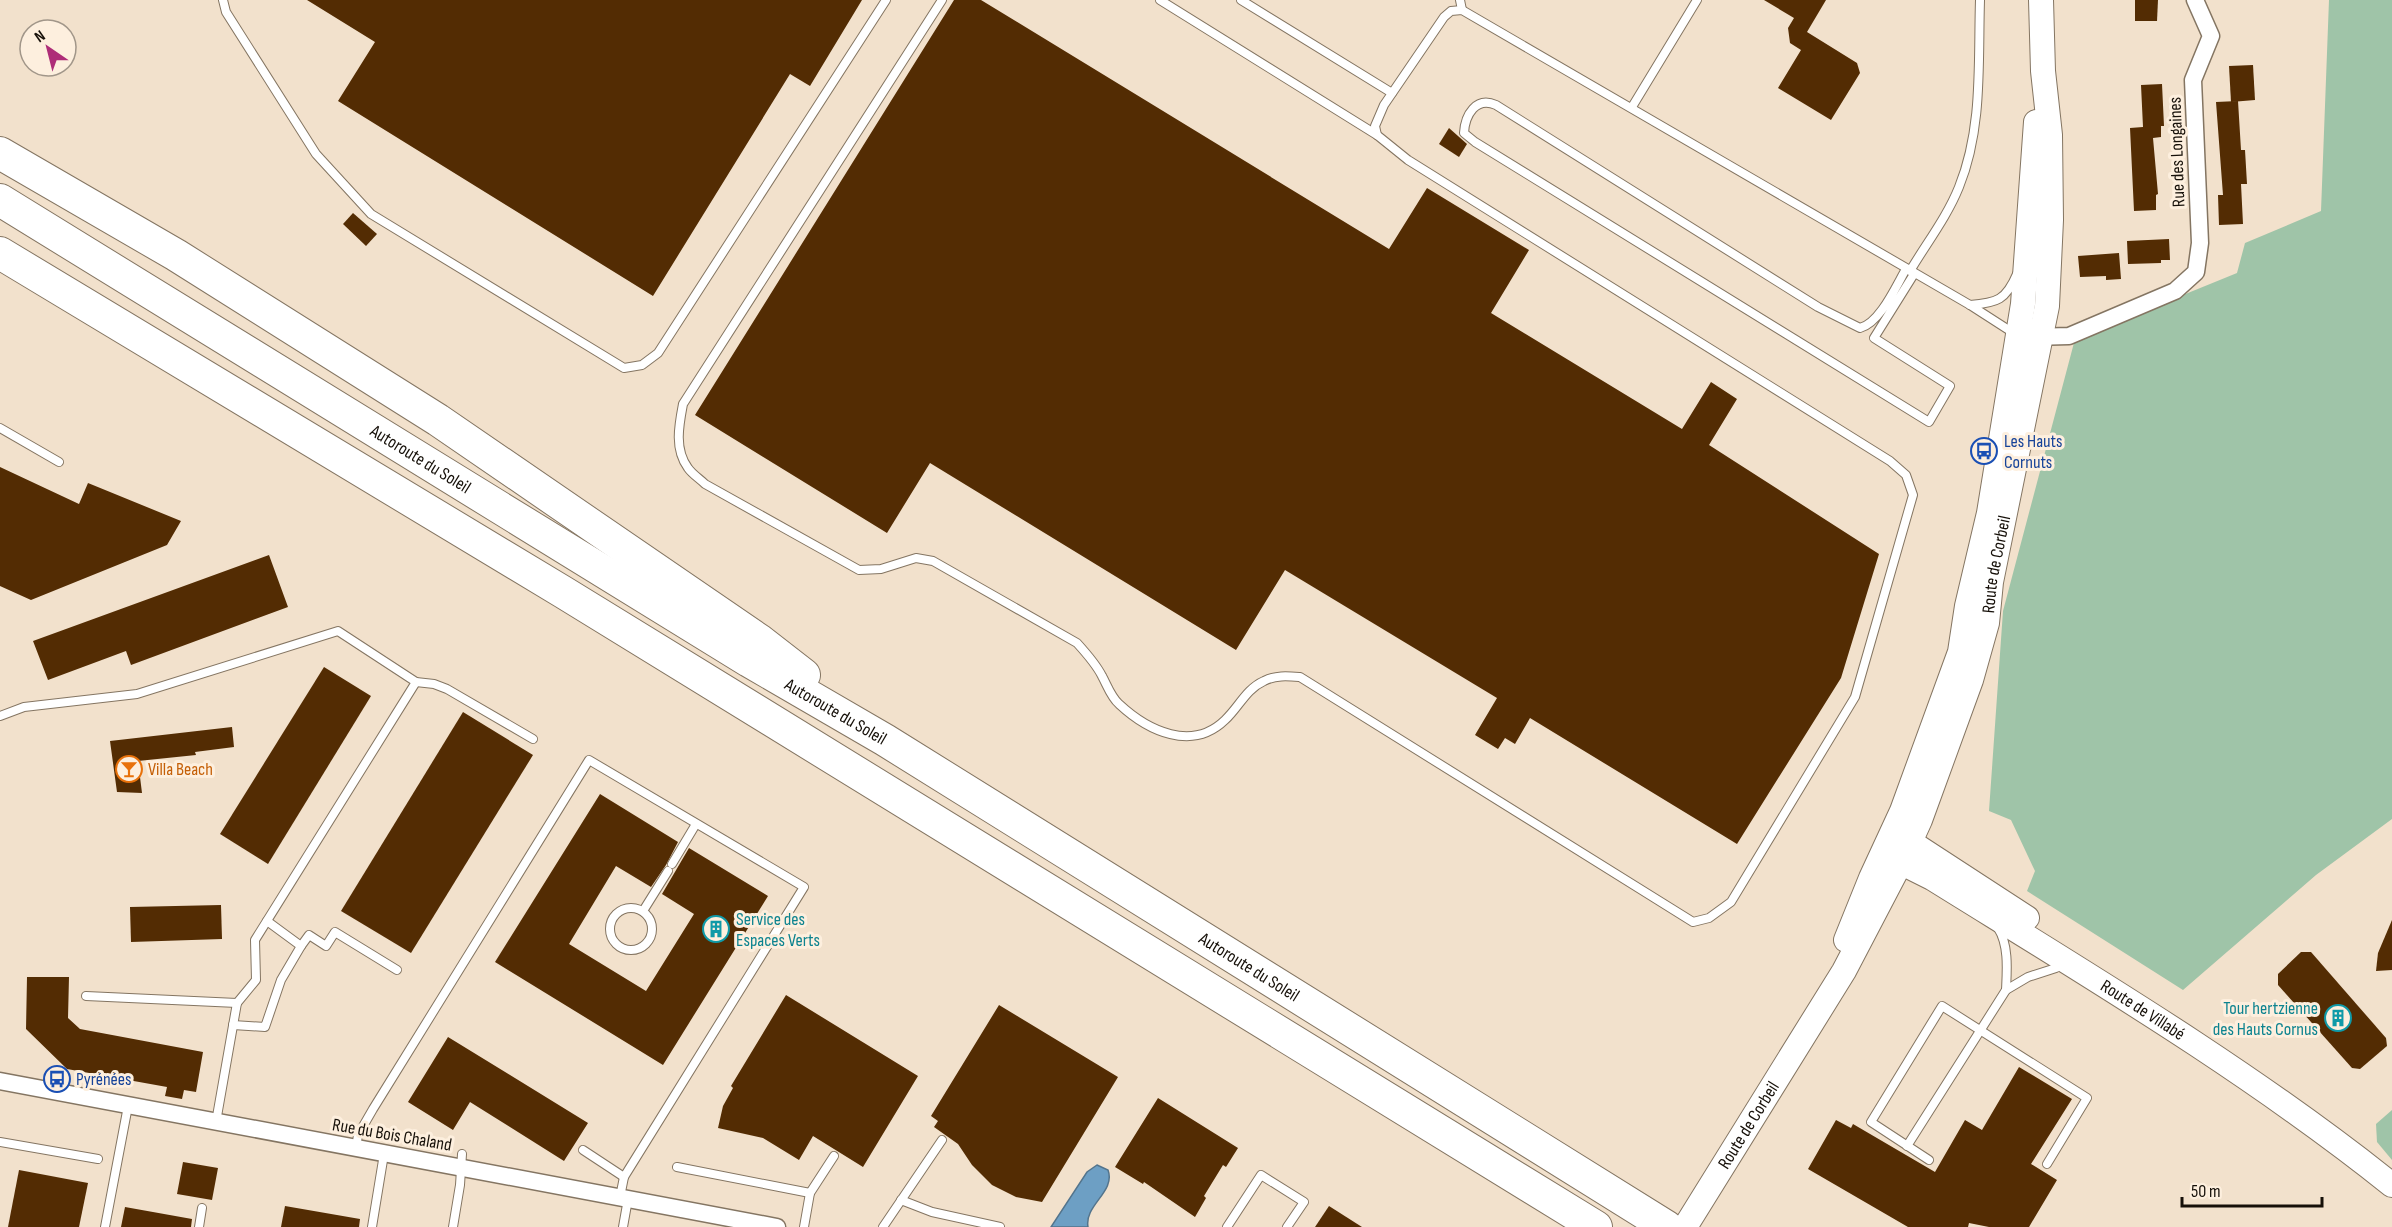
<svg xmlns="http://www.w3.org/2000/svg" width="2392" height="1227" font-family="'Sofia Sans Condensed',sans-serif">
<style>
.green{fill:#9fc4a8}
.water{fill:#6d9fc4;stroke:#53748c;stroke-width:1.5}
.building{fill:#532c03}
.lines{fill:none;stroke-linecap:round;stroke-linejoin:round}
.lane-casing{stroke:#847562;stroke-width:10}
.street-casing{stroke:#847562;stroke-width:19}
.secondary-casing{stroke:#847562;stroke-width:26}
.highway-casing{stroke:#847562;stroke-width:34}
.lane{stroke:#fff;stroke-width:8}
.street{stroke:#fff;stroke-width:16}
.secondary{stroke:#fff;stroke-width:24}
.highway{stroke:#fff;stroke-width:32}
.labels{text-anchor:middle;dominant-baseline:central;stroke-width:6;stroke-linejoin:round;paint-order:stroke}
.street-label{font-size:18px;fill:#161009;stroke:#fdefde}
.transit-label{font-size:18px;fill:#164399;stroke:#fdefde;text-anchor:start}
.food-label{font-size:18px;fill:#c56008;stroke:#fdefde;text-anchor:start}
.culture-label{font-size:18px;fill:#0d838f;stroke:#fdefde;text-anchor:start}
</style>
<rect width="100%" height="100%" fill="#f2e1cc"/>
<g class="green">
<polygon points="2329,0 2392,0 2392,819 2316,875 2183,990 2027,891 2035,871 2011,820 1989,811 2003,611 2075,339 2237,273 2245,243 2321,211"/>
<polygon points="2392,1110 2392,1160 2377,1142 2376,1124"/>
</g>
<path class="water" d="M1097,1165l11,5c8,22 -24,35 -20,57h-37l36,-55z"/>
<g class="building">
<polygon points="307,0 862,0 810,86 790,74 653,296 338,101 375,42"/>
<polygon points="954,0 981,0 1389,249 1427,188 1529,250 1491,313 1682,429 1711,382 1737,399 1709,445 1879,554 1841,678 1737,844 1530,718 1515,744 1505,738 1498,749 1475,735 1497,698 1285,570 1236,650 930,463 887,533 695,415"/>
<polygon points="1764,0 1826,0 1807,32 1857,63 1860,73 1831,120 1778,88 1801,50 1790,43 1788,28 1794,18"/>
<polygon points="2135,0 2158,0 2157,21 2135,21"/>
<polygon points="2253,65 2255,100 2231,102 2229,66"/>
<polygon points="2162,84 2164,126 2161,126 2161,137 2153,138 2158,194 2156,195 2156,210 2134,211 2130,128 2143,127 2141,85"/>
<polygon points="2238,101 2241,150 2245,150 2247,184 2241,184 2243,224 2219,225 2218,195 2223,195 2216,102"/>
<polygon points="1449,128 1467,144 1459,157 1439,144"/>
<polygon points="353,213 377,234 366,246 343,224"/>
<polygon points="2169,239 2170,260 2161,260 2161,263 2128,264 2127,241"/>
<polygon points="2119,253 2121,279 2106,280 2106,276 2080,277 2078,256"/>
<polygon points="0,467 79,504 88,483 181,521 167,545 31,600 0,586"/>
<polygon points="269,555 288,607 131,665 126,651 48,680 33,641"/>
<polygon points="324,667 371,696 268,864 220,834"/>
<polygon points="463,712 533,755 411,953 341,911"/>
<polygon points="232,727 234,747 195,752 196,755 138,761 142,793 117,792 110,741"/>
<polygon points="600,794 678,842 666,865 651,887 616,866 569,944 646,991 694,914 662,894 689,848 768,896 663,1065 495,962"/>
<polygon points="221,905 222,939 131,942 130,907"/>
<polygon points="2392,920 2392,970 2376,971 2378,953"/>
<polygon points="2301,952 2311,952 2386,1038 2387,1046 2360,1069 2352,1068 2278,985 2278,974"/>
<polygon points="27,977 69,977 68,1018 80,1029 203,1052 196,1092 184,1090 182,1099 165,1096 167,1087 67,1069 26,1029"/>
<polygon points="786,995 918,1076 863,1167 813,1136 799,1160 763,1138 718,1128 723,1106 733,1088 731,1086"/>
<polygon points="999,1005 1118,1077 1042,1202 1016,1197 992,1185 972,1165 958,1144 934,1127 938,1121 931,1116"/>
<polygon points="448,1037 588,1123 564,1161 470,1102 453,1130 408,1102"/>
<polygon points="2019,1067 2072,1099 2031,1164 2057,1180 2029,1227 1989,1227 1969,1223 1968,1227 1908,1227 1808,1169 1836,1120 1851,1128 1853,1124 1935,1172 1965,1120 1982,1130"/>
<polygon points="1158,1098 1238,1148 1226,1167 1223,1165 1204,1196 1206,1198 1195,1217 1144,1182 1143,1184 1115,1167"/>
<polygon points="183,1162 218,1168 212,1200 177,1194"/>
<polygon points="19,1170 88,1183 79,1227 8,1227"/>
<polygon points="285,1206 360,1219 359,1227 281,1227"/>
<polygon points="1329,1206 1362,1227 1315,1227"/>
<polygon points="125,1207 192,1219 191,1227 121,1227"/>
</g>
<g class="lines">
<defs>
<g id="lane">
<polyline points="223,0 226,12 316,154 371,214 624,368 642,365 658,353 886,0"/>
<path d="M942,0l-259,404c-4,21 -9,45 5,64 4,6 12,11 17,16l154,86 22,-1 35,-11 17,3 144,82c10,11 19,21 25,33 5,9 9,21 17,28 29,27 73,48 106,16 14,-13 21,-31 39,-39 12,-6 23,-5 36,-4l393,245 16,-4 22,-16 124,-205 58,-202 -7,-20 -16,-14 -482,-301 -31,-25 -2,-9 9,-21 60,-88 7,-6 11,-1 508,295 45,29"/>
<polyline points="1160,0 1377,135"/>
<polyline points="1241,0 1392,93"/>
<polyline points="1460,0 1462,10"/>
<polyline points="1632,107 1697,0"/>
<path d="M1906,269c-10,17 -26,54 -46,59l-42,-21 -322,-202c-20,-9 -31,10 -32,28l11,9 454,280 21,-36 -76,-48 40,-64"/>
<path d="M1910,271c16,-27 37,-54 49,-84 24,-59 19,-124 21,-187"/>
<path d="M1970,305c27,-2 36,-5 47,-31"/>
<polyline points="0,428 59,462"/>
<polyline points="416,682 434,684 447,689 533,739"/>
<polyline points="0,716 24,707 137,694 338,631 416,682 255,940 256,980 237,1003 216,1122"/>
<polyline points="672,864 696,824"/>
<circle cx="631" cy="929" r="21"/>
<polyline points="643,911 668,871"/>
<polyline points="301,946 309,935 326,946 335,932 397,970"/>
<polyline points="2006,990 2028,977 2056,968"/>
<polyline points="86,996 237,1003"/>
<polyline points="233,1025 265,1027 281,980 301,946 267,921"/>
<polyline points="0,1142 98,1159"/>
<path d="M1907,1146l99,-156c1,-20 3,-45 -8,-62"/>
<polyline points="356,1148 358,1135 373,1109 589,760 804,887 624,1177 620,1197"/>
<polyline points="583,1150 624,1177"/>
<polyline points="1929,1160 1871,1122 1942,1006 2087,1098 2047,1164"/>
<polyline points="677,1167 810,1193"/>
<polyline points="901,1200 932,1212 1000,1227"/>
<polyline points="105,1227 128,1106"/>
<polyline points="199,1227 202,1208"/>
<polyline points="372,1227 384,1154"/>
<polyline points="453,1227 460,1185 462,1154"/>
<polyline points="623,1227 628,1199"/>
<polyline points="804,1227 810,1193 834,1156"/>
<polyline points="883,1227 942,1140"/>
<polyline points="1227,1227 1261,1175 1304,1202 1287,1227"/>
</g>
<g id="street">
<polyline points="2031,337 2069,336 2175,291 2196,272 2200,243 2193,80 2211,36 2195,0"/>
<polyline points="0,1081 777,1227"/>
</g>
<g id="secondary">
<polyline points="1898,834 2027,918"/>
<path id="s1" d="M1888,856l44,22c156,97 316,192 460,307"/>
<polyline points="1846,940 1871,878 1902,811 1960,652 1967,606 1989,513 2023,304 2036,122"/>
<path id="s2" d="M1685,1227l159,-256 57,-109 19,-42 51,-140 16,-57 4,-41 56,-276 4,-86 -1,-85 -7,-64 -2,-71"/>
</g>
<g id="highway">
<polyline points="0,153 176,255 438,420 759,640 804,675"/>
<path id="s3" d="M0,200l749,461 136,79 782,487"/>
<polyline points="0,253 563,592 1596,1227"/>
</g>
</defs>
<use href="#lane" class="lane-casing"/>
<use href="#street" class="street-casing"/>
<use href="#secondary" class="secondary-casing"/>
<use href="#highway" class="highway-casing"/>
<use href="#lane" class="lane"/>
<use href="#street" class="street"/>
<use href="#secondary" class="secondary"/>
<use href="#highway" class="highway"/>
</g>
<defs>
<symbol id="bus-ring" viewBox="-11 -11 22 22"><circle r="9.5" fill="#fdefde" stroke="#1a4fb4" stroke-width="1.5"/><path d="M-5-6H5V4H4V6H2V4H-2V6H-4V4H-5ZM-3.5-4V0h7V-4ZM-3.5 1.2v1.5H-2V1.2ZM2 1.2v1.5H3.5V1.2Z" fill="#1a4fb4"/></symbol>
<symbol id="bar-ring" viewBox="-11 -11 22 22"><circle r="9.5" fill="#fdefde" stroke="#e8710a" stroke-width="1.5"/><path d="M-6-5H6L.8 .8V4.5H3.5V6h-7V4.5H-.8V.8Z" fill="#e8710a"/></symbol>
<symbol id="building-ring" viewBox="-11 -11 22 22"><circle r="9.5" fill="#fdefde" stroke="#0f9aa8" stroke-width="1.5"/><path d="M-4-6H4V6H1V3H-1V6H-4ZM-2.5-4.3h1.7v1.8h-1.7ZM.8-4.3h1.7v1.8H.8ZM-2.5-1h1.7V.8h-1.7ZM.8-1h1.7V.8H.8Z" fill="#0f9aa8"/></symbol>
</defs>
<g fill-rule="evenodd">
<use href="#bus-ring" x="1969" y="436" width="30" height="30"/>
<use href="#bar-ring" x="114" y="754" width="30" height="30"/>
<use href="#building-ring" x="701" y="914" width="30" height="30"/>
<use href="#building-ring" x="2323" y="1003" width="30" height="30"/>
<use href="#bus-ring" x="42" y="1064" width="30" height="30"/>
</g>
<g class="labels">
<g class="street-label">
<text transform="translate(2177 152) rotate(-92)">Rue des Longaines</text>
<text stroke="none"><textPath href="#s3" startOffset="494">Autoroute du Soleil</textPath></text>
<text stroke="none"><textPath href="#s2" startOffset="738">Route de Corbeil</textPath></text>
<text stroke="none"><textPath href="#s3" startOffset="980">Autoroute du Soleil</textPath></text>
<text stroke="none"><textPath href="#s3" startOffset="1466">Autoroute du Soleil</textPath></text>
<text stroke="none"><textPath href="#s1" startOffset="298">Route de Villabé</textPath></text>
<text stroke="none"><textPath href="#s2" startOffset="120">Route de Corbeil</textPath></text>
<text transform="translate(392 1135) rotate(10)">Rue du Bois Chaland</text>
</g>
<g class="transit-label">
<text x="2004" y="441">Les Hauts<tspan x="2004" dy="21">Cornuts</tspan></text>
<text x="76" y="1079">Pyrénées</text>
</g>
<g class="food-label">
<text x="148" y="769">Villa Beach</text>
</g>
<g class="culture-label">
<text x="736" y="919">Service des<tspan x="736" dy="21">Espaces Verts</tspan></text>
<text x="2318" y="1008" text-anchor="end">Tour hertzienne<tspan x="2318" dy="21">des Hauts Cornus</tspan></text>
</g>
</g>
<g transform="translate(48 48) rotate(325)"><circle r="28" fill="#fdefde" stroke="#a19689" stroke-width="1.5"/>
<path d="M0-4.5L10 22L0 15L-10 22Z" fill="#ae2d78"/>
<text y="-9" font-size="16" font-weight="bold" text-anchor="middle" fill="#161009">N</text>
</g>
<path d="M2182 1197v9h140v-9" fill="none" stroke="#161009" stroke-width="3"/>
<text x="2191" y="1197" font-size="18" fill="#161009" stroke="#fdefde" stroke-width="4.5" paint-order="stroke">50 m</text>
</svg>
